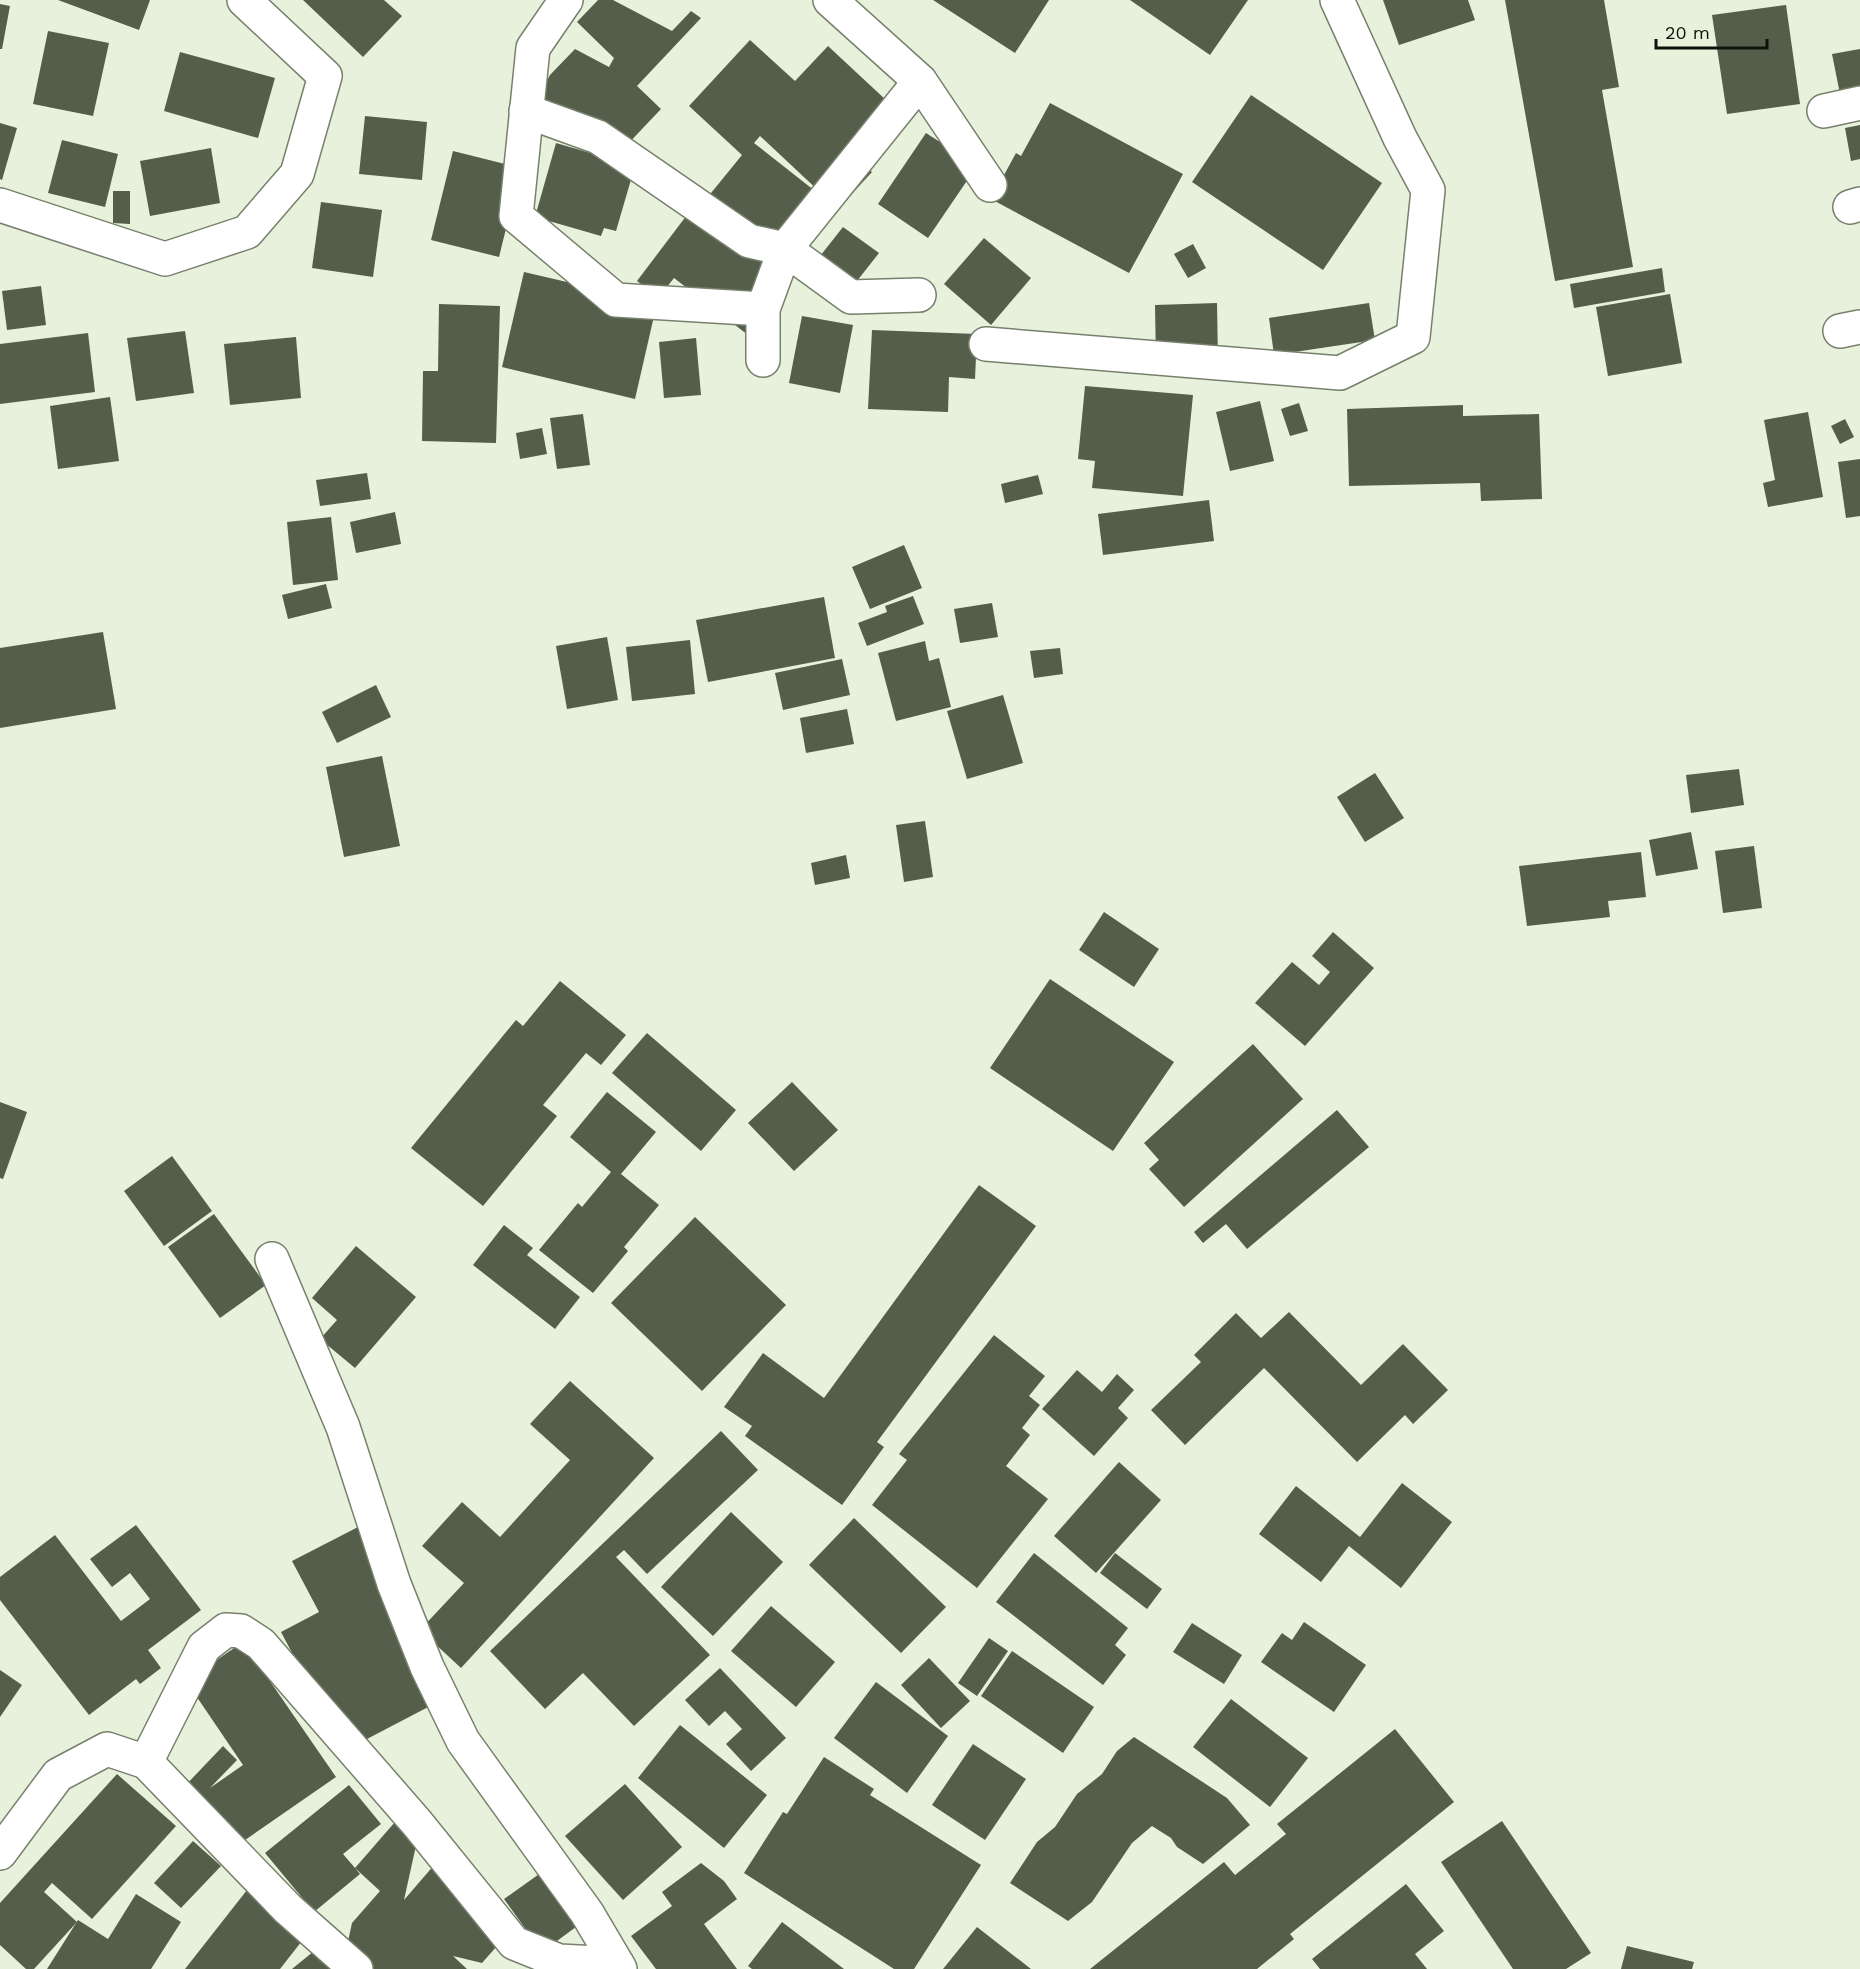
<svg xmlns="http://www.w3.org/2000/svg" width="1860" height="1969" font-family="'Work Sans',sans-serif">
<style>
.building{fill:#555e4b}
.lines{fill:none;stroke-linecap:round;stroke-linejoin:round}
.minor-casing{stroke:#77806c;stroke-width:36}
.minor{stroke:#fff;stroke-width:33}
</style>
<rect width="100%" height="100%" fill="#e7f1db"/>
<g class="building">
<polygon points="58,0 150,0 139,30"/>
<polygon points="303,0 384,0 402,16 363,57"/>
<polygon points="598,0 613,0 672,31 691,11 701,18 637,86 661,109 624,148 537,100 550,75 575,49 609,67 614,58 577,22"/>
<polygon points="933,0 1049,0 1015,53"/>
<polygon points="1130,0 1248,0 1210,55"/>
<polygon points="1383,0 1468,0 1475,20 1399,45"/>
<polygon points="1505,0 1604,0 1619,87 1602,90 1633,267 1555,281"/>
<polygon points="0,4 10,6 2,49 0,49"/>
<polygon points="1786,5 1800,104 1727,114 1712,15"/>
<polygon points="48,31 109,43 93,116 33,104"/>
<polygon points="750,40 795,81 828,46 901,114 858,160 872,172 838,209 760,136 754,143 815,191 769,247 707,198 742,155 689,106"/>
<polygon points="1860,49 1860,111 1844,114 1832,54"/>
<polygon points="180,52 275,78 258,138 164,111"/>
<polygon points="1251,95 1382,183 1323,270 1192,182"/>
<polygon points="1050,103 1183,174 1129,273 991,199 1016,153 1021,156"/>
<polygon points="365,116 427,122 422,180 359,174"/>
<polygon points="0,123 17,128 2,180 0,179"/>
<polygon points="1860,125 1860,159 1851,161 1845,128"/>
<polygon points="926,133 977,166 928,238 878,204"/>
<polygon points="62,140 118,154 105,207 48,193"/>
<polygon points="556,143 635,166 616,231 604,228 601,236 535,217"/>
<polygon points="211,148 220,203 150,216 140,161"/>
<polygon points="453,151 521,168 499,257 431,240"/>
<polygon points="113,191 130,191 130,224 113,223"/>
<polygon points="321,202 382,210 373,277 312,268"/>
<polygon points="693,207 790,280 748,335 674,278 659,297 637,281"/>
<polygon points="843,227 879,253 853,286 817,260"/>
<polygon points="984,238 1031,278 991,325 944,284"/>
<polygon points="1193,244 1206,268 1188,278 1174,254"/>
<polygon points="1662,268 1665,292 1574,308 1570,284"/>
<polygon points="524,272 657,303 635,399 502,367"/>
<polygon points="41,286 46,325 7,330 2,291"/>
<polygon points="1670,294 1682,363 1608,376 1596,307"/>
<polygon points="1217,303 1218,362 1156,364 1155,305"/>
<polygon points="1369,303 1375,340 1274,355 1269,318"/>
<polygon points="439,304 500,306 496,443 422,441 423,371 438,371"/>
<polygon points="802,316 853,325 840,393 789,383"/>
<polygon points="872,330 977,334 975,379 949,377 948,412 868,409"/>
<polygon points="185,331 194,393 136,401 127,338"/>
<polygon points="88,333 95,392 0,404 0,344"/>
<polygon points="296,337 301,398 230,405 224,344"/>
<polygon points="696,338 701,395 664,398 659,342"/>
<polygon points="1085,386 1193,395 1183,496 1092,488 1095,461 1078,459"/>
<polygon points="110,397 119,461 58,469 50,406"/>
<polygon points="1260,401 1274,461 1230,471 1216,412"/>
<polygon points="1299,403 1308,431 1290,436 1281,409"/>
<polygon points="1463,405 1463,416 1539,414 1542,499 1481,501 1480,483 1349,486 1347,409"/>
<polygon points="1808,412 1823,497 1768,507 1763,483 1775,480 1764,420"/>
<polygon points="583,414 590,465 557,469 550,418"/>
<polygon points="1845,419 1854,437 1840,444 1831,426"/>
<polygon points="542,428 547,454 520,459 516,433"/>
<polygon points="1860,459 1860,516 1846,518 1838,462"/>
<polygon points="367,473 371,499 320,506 316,480"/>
<polygon points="1038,475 1043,494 1005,503 1001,484"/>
<polygon points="1209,500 1214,541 1103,555 1098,514"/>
<polygon points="395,512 401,544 356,553 350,522"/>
<polygon points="331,517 338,580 293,585 287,522"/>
<polygon points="904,545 922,588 870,609 852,567"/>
<polygon points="326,584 332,608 288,619 282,595"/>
<polygon points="913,596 924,624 867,646 858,623 887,612 885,606"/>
<polygon points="824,597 835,658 708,682 696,620"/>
<polygon points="992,603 998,637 960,643 954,609"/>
<polygon points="103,632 116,709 0,728 0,648"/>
<polygon points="607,637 618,700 567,709 556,646"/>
<polygon points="690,640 695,694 632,701 626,647"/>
<polygon points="925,641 929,661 939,658 951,707 896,721 878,653"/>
<polygon points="1060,648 1063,674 1034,678 1030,651"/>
<polygon points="842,659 850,695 783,710 775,673"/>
<polygon points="376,685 391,717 337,743 322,712"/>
<polygon points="1003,695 1023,763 967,779 947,711"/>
<polygon points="847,709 854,744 806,753 800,718"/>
<polygon points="382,756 400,846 344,857 326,767"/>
<polygon points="1739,769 1744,805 1691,813 1686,775"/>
<polygon points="1375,773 1404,818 1365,842 1337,797"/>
<polygon points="925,821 933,877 904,882 896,825"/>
<polygon points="1691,832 1698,869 1656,876 1649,840"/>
<polygon points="1754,846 1762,908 1723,913 1715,851"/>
<polygon points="1641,852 1646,897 1608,901 1610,917 1527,926 1519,866"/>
<polygon points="846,855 850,878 815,885 811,863"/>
<polygon points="1104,912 1159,949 1134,987 1079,950"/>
<polygon points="1333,932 1374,968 1305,1046 1255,1003 1292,962 1319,985 1330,972 1312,956"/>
<polygon points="1050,979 1174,1062 1113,1151 990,1068"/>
<polygon points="560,981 626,1035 601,1065 586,1053 543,1105 557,1116 483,1206 411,1148 516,1020 523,1026"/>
<polygon points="647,1033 736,1110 701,1151 612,1073"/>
<polygon points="1253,1044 1303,1099 1184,1207 1149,1169 1159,1160 1144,1143"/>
<polygon points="792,1082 838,1130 794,1171 748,1123"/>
<polygon points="607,1092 656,1132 621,1174 659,1205 624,1247 628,1251 593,1293 539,1250 578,1203 582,1207 611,1172 570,1137"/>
<polygon points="0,1102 27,1112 3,1179 0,1178"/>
<polygon points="1337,1110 1369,1147 1247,1249 1226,1224 1203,1243 1194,1232"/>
<polygon points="172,1156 212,1211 164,1246 124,1191"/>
<polygon points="979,1185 1036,1226 877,1442 884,1447 842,1505 745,1436 752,1426 724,1407 763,1353 824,1398"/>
<polygon points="214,1214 266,1285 220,1318 168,1247"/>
<polygon points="695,1217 786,1305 702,1391 611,1303"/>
<polygon points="504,1225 533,1248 527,1255 580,1297 555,1329 473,1265"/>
<polygon points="356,1246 416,1297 355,1368 320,1339 337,1320 312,1298"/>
<polygon points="1289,1312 1361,1385 1403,1344 1448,1390 1413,1424 1405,1415 1357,1462 1264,1368 1185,1445 1151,1410 1201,1362 1194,1355 1236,1313 1261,1338"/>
<polygon points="994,1335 1045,1376 1029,1396 1040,1405 1022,1428 1030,1435 1006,1466 1048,1499 977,1588 872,1505 907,1460 899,1454"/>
<polygon points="1077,1370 1102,1392 1117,1374 1134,1390 1118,1408 1128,1418 1094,1456 1042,1409"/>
<polygon points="570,1381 654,1458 461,1668 420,1630 464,1583 422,1546 462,1502 500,1537 570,1460 530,1424"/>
<polygon points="721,1431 758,1470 647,1574 624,1550 616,1557 710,1655 634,1726 583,1673 545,1709 490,1651"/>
<polygon points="1119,1462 1161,1500 1096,1573 1054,1536"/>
<polygon points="1402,1483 1452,1522 1401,1588 1349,1546 1321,1582 1259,1534 1296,1486 1360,1537"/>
<polygon points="731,1512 783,1562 713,1636 661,1587"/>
<polygon points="854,1518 946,1607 901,1653 809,1565"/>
<polygon points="136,1525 201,1610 148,1650 161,1668 140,1684 136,1679 89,1715 0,1600 0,1577 55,1535 121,1621 150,1599 130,1573 112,1587 90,1559"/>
<polygon points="360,1526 416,1633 398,1642 432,1705 344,1751 281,1632 319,1612 292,1561"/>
<polygon points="1034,1553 1128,1628 1115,1645 1126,1655 1103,1685 996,1602"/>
<polygon points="1115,1553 1162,1589 1147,1609 1100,1573"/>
<polygon points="771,1606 835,1662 796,1707 731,1651"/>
<polygon points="1304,1622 1366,1665 1334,1712 1261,1662 1282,1633 1292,1640"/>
<polygon points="1192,1623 1242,1655 1224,1684 1173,1652"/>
<polygon points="989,1638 1008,1651 977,1696 958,1683"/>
<polygon points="243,1642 336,1777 232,1849 183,1788 223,1746 237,1760 210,1788 243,1765 186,1681"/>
<polygon points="1012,1651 1094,1707 1063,1753 981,1696"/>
<polygon points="929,1658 970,1701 941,1728 901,1685"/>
<polygon points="720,1668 786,1738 751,1771 726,1744 742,1729 725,1711 709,1726 685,1700"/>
<polygon points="0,1670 22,1685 0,1717"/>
<polygon points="876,1682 948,1736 907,1793 834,1738"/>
<polygon points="1231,1699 1308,1758 1270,1807 1193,1747"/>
<polygon points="680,1725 767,1795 724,1848 638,1778"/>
<polygon points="1395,1729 1454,1802 1290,1934 1294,1939 1257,1969 1090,1969 1224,1862 1235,1875 1286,1834 1277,1824"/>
<polygon points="1134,1737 1227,1798 1250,1825 1203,1864 1177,1847 1171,1838 1152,1826 1132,1843 1092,1902 1068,1921 1010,1883 1037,1842 1055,1827 1077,1794 1102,1774 1117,1751"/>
<polygon points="973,1744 1026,1779 985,1840 932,1805"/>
<polygon points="824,1757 874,1789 870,1795 981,1865 914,1969 894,1969 744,1873 783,1812 787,1814"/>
<polygon points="117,1774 176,1826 92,1919 52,1883 44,1892 77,1922 34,1969 26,1969 0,1945 0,1903"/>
<polygon points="625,1784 682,1847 623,1900 565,1836"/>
<polygon points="349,1785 381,1824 343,1854 355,1868 395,1822 417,1841 404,1900 435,1864 511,1930 482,1963 453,1956 467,1969 373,1969 347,1946 352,1923 380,1891 355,1868 360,1874 314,1912 265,1853"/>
<polygon points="1502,1821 1591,1953 1566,1969 1513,1969 1441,1862"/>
<polygon points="193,1841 221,1866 181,1908 154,1883"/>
<polygon points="701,1863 724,1881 737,1899 704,1924 737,1969 656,1969 631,1936 672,1906 662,1892"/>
<polygon points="542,1872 580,1924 542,1952 504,1899"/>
<polygon points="1406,1884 1444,1931 1415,1954 1427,1969 1320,1969 1312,1959"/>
<polygon points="247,1890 305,1937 280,1969 185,1969"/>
<polygon points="136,1894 181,1922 151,1969 47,1969 78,1920 108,1939"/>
<polygon points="782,1922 844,1969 752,1969 748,1966"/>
<polygon points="977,1927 1031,1969 943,1969"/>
<polygon points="1627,1946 1694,1962 1692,1969 1621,1969"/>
<polygon points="314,1951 327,1966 328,1965 332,1969 292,1969"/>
</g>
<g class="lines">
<defs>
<g id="minor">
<polyline points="566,0 533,48 516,216 616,300 763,309"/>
<polyline points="830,0 920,81 990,185"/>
<polyline points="526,111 598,137 749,241 785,249 851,297 919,295"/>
<polyline points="1824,111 1860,103"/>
<polyline points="0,205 165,259 247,232 297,174 325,76 244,0"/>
<polyline points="1850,207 1860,204"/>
<polyline points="1840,331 1860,327"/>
<polyline points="986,344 1340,373 1413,337 1428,190 1400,138 1337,0"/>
<polyline points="763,360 763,309 785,249 920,81"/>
<polyline points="272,1259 343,1427 394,1584 427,1667 463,1741 587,1913 620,1969"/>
<polyline points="146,1762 204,1647 226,1630 241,1631 261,1644 417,1823 514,1943 559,1961 617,1964"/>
<polyline points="0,1853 58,1775 107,1749 146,1762 288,1909 356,1969"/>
</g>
</defs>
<use href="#minor" class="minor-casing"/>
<use href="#minor" class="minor"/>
</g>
<path d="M1656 39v9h111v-9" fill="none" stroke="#0e120a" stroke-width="3"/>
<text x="1665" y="39" font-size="18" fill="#0e120a" stroke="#e7f1db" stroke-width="4.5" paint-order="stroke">20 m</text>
</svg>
